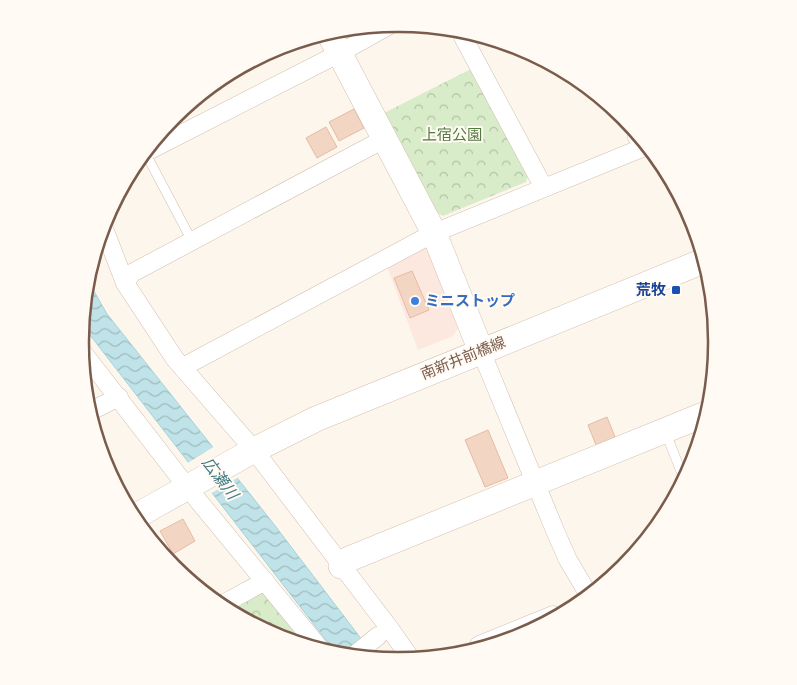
<svg xmlns="http://www.w3.org/2000/svg" width="797" height="685" font-family="Cabin,'Noto Sans JP',sans-serif">
<style>
.commercial{fill:#fde8e0}
.park{fill:url(#park-crowns)}
.water{fill:url(#water-waves);stroke:#a5d3da}
.pier{fill:#fdf6ec}
.building{fill:#f3d5c3;stroke:#e6bba3}
.lines{fill:none;stroke-linecap:round;stroke-linejoin:round}
.lane-casing{stroke:#d1beb0;stroke-width:10}
.street-casing{stroke:#d1beb0;stroke-width:19}
.secondary-casing{stroke:#d6c0b0;stroke-width:26}
.lane{stroke:#fff;stroke-width:9}
.street{stroke:#fff;stroke-width:18}
.secondary{stroke:#fff;stroke-width:25}
.transit-dot{fill:#1a4fb4;stroke:#fffaf3;stroke-width:2}
.shop-dot{fill:#3f7fe0;stroke:#fffaf3;stroke-width:2}
.labels{text-anchor:middle;dominant-baseline:central;stroke-width:4;stroke-linejoin:round;paint-order:stroke}
.park-label{font-size:15px;fill:#537a41;stroke:#fffaf3}
.transit-label{font-size:15px;font-weight:bold;fill:#164399;stroke:#fffaf3;text-anchor:end}
.shop-label{font-size:15px;font-weight:bold;fill:#366cbe;stroke:#fffaf3;text-anchor:start}
.street-label{font-size:15px;fill:#7a5c4d;stroke:#fffaf3}
.water-label{font-size:16px;font-style:italic;fill:#437c86;stroke:#fffaf3}
.rim{fill:none;stroke:#7a5c4d;stroke-width:2.5}
</style>
<defs>
<pattern id="park-crowns" width="20" height="18" patternUnits="userSpaceOnUse" patternTransform="scale(1.25)"><rect width="20" height="18" fill="#d8ecc9"/><path d="M2 6a3 3 0 1 1 6 0M12 15a3 3 0 1 1 6 0" fill="none" stroke="#b4c2a5"/></pattern>
<pattern id="water-waves" width="16" height="10" patternUnits="userSpaceOnUse" patternTransform="scale(1.25)"><rect width="16" height="10" fill="#bfe3e8"/><path d="M0 5q4-4 8 0t8 0" fill="none" stroke="#a0bbbe"/></pattern>
</defs>
<rect width="100%" height="100%" fill="#fdf6ec"/>
<polygon class="commercial" points="424,247 431,249 460,325 453,336 418,350 386,264"/>
<g class="park">
<polygon points="473,68 528,175 526,182 443,216 436,212 384,113"/>
<polygon points="262,592 267,595 306,643 276,637 233,608"/>
</g>
<polygon class="water" points="91,286 107,314 273,523 375,657 332,648 83,326"/>
<polygon class="pier" points="215,446 239,477 210,494 186,464"/>
<g class="building">
<polygon points="219,86 221,89 194,104 193,104"/>
<polygon points="354,109 364,128 339,141 329,122"/>
<polygon points="326,127 337,147 317,158 306,138"/>
<polygon points="412,271 429,310 410,318 394,278"/>
<polygon points="607,417 615,437 596,445 588,425"/>
<polygon points="488,430 508,478 485,487 465,440"/>
<polygon points="183,519 195,541 173,554 160,531"/>
</g>
<g class="lines">
<defs>
<g id="lane">
<polyline points="147,156 192,241"/>
<polyline points="665,431 684,479"/>
</g>
<g id="street">
<polyline points="463,37 544,188"/>
<polyline points="152,149 340,53 388,26"/>
<polyline points="103,226 125,283 175,359 254,450 390,629 411,659"/>
<polyline points="125,283 132,273 384,139"/>
<polyline points="81,350 187,487 317,645"/>
<polyline points="481,351 556,533 568,560 587,592"/>
<polyline points="183,367 434,233 642,148 637,137"/>
<polyline points="93,410 119,397"/>
<polyline points="225,603 265,581"/>
<polyline points="479,645 553,615"/>
<polyline points="357,653 378,636"/>
</g>
<g id="secondary">
<polyline points="331,37 434,233 481,351"/>
<polyline points="138,515 254,450 316,419 701,262"/>
<polyline points="341,566 349,559 703,415"/>
</g>
</defs>
<use href="#lane" class="lane-casing"/>
<use href="#street" class="street-casing"/>
<use href="#secondary" class="secondary-casing"/>
<use href="#lane" class="lane"/>
<use href="#street" class="street"/>
<use href="#secondary" class="secondary"/>
</g>
<rect class="transit-dot" x="671" y="285" width="10" height="10" rx="2.5"/>
<circle class="shop-dot" cx="415" cy="301" r="5"/>
<g class="labels">
<g class="park-label">
<text x="452" y="135">上宿公園</text>
</g>
<g class="transit-label">
<text x="666" y="290">荒牧</text>
</g>
<g class="shop-label">
<text x="425" y="301">ミニストップ</text>
</g>
<g class="street-label">
<text transform="translate(463 358) rotate(-22)">南新井前橋線</text>
</g>
<g class="water-label">
<text transform="translate(220 478) rotate(53)">広瀬川</text>
</g>
</g>
<path d="M0 0H797V685H0ZM398 32H399A309 309 0 0 1 708 341V343A309 309 0 0 1 399 652H398A309 309 0 0 1 89 343V341A309 309 0 0 1 398 32Z" fill="#fffaf3" fill-rule="evenodd"/>
<path class="rim" d="M398 32H399A309 309 0 0 1 708 341V343A309 309 0 0 1 399 652H398A309 309 0 0 1 89 343V341A309 309 0 0 1 398 32Z"/>
</svg>
